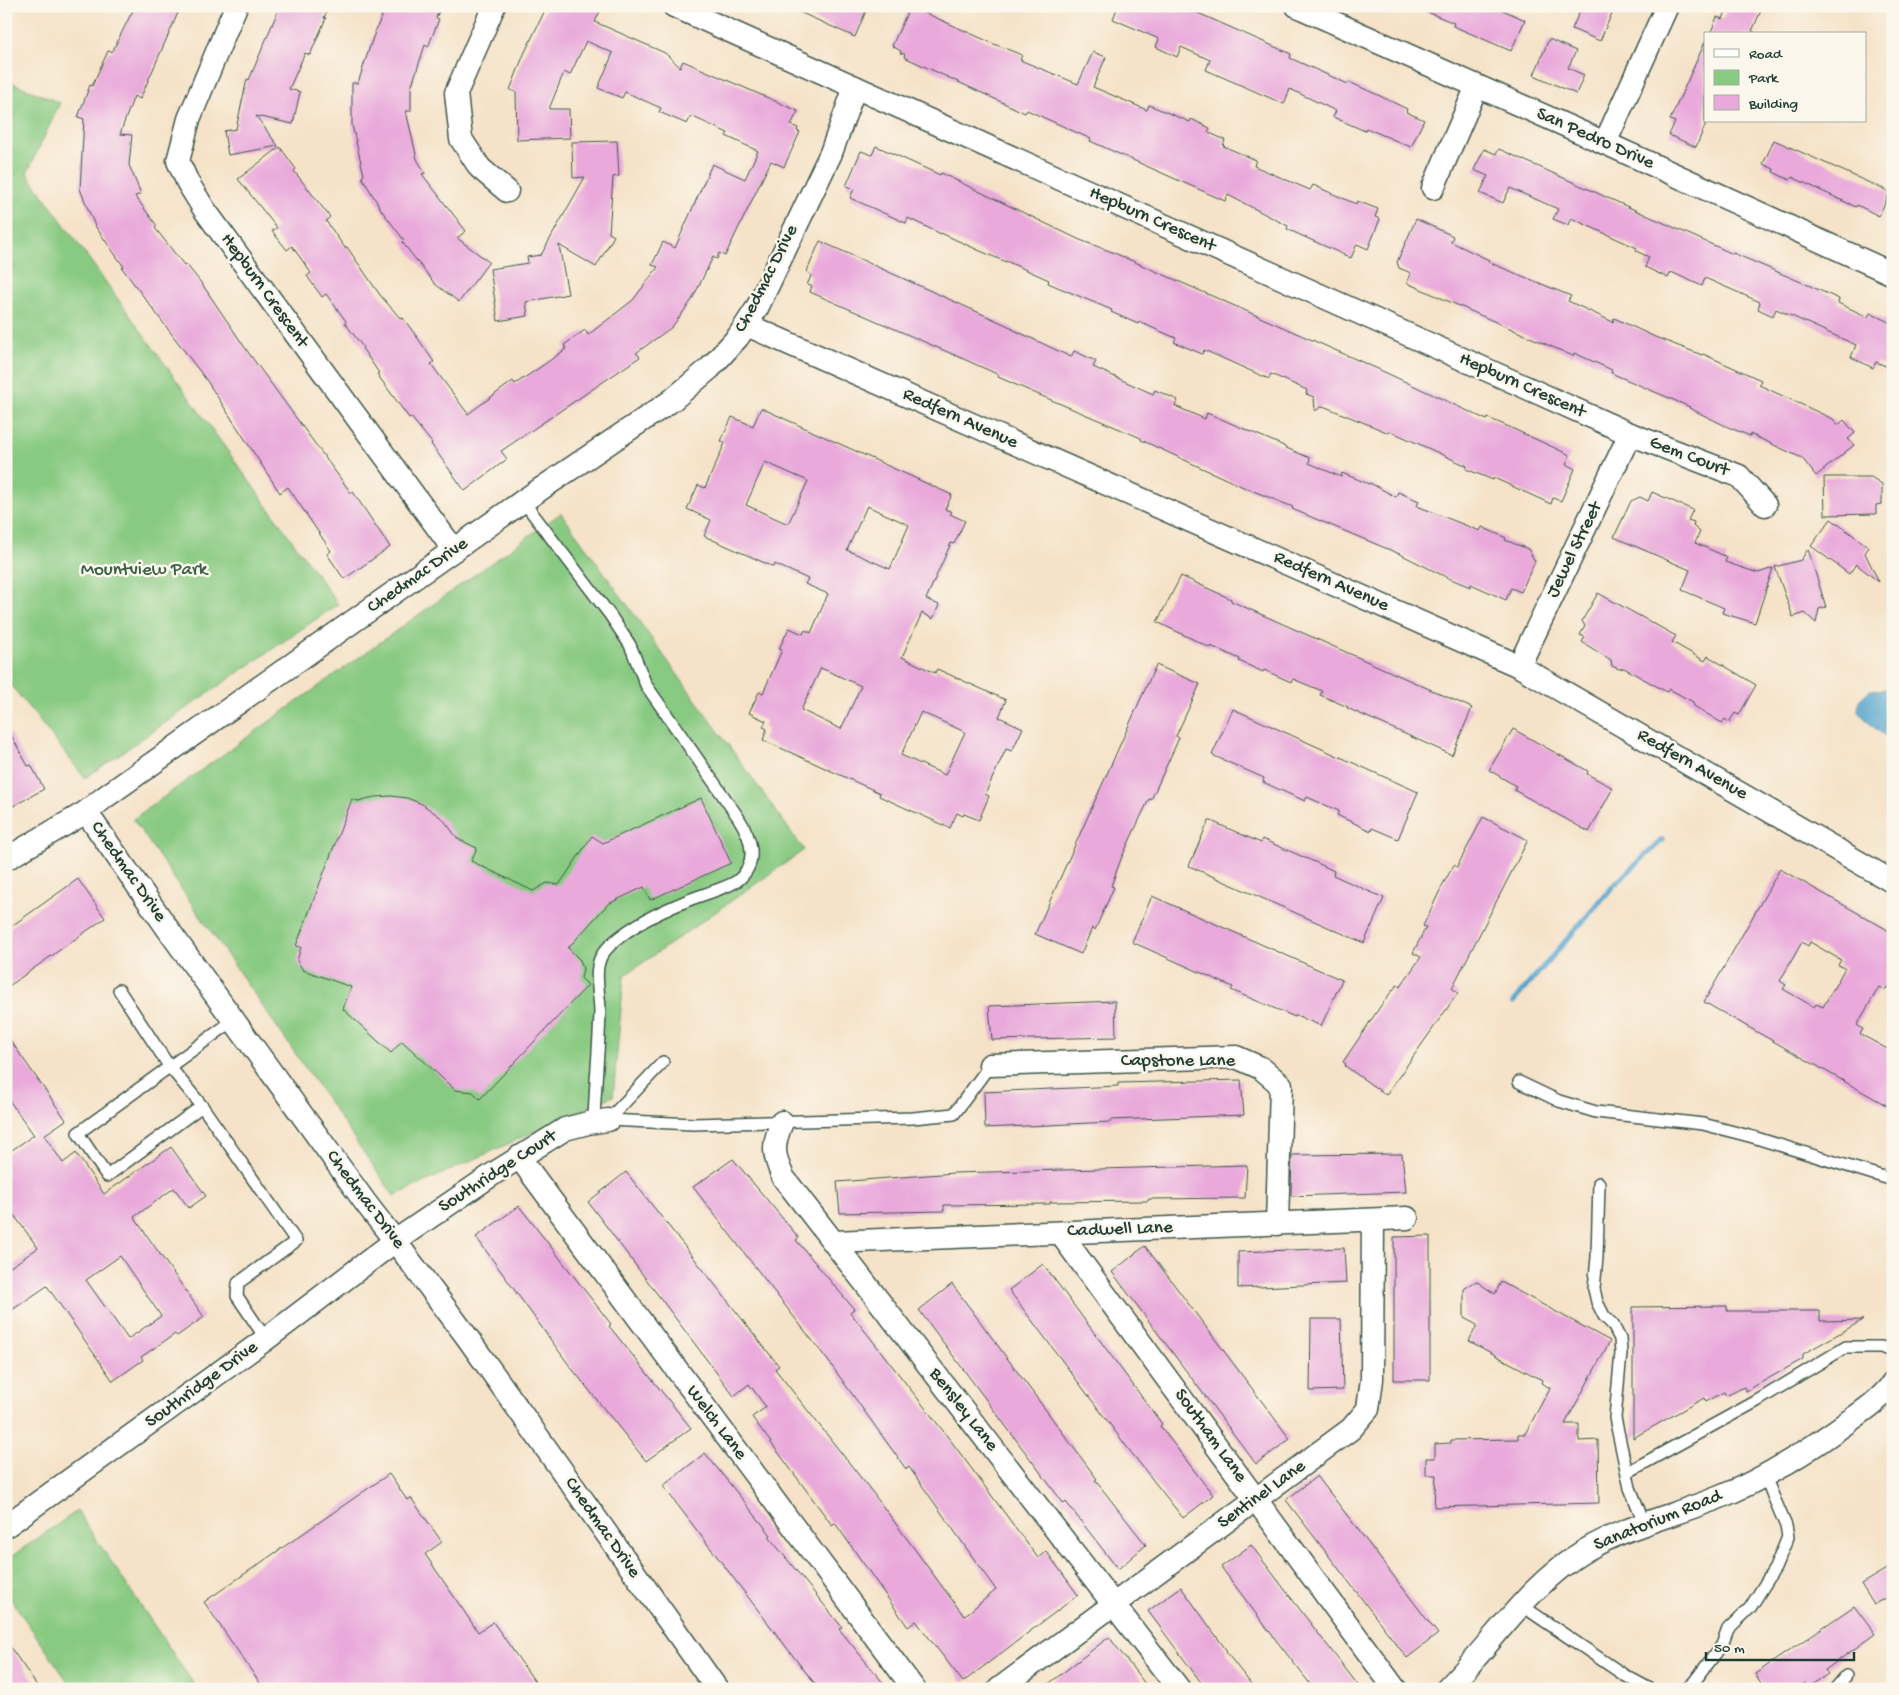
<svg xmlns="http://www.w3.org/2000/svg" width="1899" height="1695" font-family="'Gochi Hand',sans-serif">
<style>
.green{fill:#89ca82;stroke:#54845b}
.water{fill:#51a3cc;stroke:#387080}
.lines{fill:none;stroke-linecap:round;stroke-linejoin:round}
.stream{stroke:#51a3cc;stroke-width:5.5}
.building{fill:#e9aadb;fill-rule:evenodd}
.service-casing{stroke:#3f564a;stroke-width:14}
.minor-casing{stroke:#3f564a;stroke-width:25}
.service{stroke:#fff;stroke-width:11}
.minor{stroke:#fff;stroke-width:22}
.labels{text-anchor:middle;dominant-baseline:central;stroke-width:5;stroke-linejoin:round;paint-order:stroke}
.street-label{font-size:19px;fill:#1f3d34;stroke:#fbf7ec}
.park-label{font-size:19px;fill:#3a6048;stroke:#fbf7ec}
</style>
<rect width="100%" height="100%" fill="#fbf7ec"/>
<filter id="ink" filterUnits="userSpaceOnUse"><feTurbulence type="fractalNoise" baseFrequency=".02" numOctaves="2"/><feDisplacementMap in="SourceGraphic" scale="10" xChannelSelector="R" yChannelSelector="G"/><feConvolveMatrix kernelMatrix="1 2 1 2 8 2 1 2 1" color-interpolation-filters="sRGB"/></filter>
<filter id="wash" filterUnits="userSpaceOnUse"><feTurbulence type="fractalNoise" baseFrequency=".0096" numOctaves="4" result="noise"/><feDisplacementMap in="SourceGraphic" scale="20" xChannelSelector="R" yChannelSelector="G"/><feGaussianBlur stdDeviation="1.12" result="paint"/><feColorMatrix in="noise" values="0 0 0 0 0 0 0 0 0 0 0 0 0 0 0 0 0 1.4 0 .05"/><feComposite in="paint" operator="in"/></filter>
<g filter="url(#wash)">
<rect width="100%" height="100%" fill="#f5e2c8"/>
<g class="green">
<polygon points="6,80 60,103 27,173 338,604 85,778 6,679"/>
<polygon points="561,513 804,850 624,976 613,1096 394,1196 133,819"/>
<polygon points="77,1511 197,1689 73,1689 6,1592 6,1560"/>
</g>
<polygon class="water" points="1893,689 1893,742 1871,725 1858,711 1859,700 1870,690"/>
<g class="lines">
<polyline class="stream" points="1513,1002 1614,885 1662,840"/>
</g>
<g id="blocks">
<g class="building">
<polygon points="135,6 181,6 140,99 134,96 120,134 132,135 129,165 141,194 135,196 157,226 155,228 184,265 186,264 202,284 248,352 351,493 353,492 390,547 344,579 327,554 331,551 288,487 280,493 207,381 122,268 124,267 95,226 80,189 84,119 78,117 90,85 92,86 108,51 112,52"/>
<polygon points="280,6 329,6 324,18 326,18 310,55 305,53 289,89 300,92 293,124 256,116 278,146 228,155 224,131 236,129 247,79 249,80"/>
<polygon points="386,6 441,6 436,18 439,19 428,47 425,45 411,88 411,111 406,111 417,159 425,173 422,174 466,231 457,238 489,262 459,302 435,284 402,242 404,240 382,211 362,177 364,175 352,125 352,83 358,83 373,37"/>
<polygon points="547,6 589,6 600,11 595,22 665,53 680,67 683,61 798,111 791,125 798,128 797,131 800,132 784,167 771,161 725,256 719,253 717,259 713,257 692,300 672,327 636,353 640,357 501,451 507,459 465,491 431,444 432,443 411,417 409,418 377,374 379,373 362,348 363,347 345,323 346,321 326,294 322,297 307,276 311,273 292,246 287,250 272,231 277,228 238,179 280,147 296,169 294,171 330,217 326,221 345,248 347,247 380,295 401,319 403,318 417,337 434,362 431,364 468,414 513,381 515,384 539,368 566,349 564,345 585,330 588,335 633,300 658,267 652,265 663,242 675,248 712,164 745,179 758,151 726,136 728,133 691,116 687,124 659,112 661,108 625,92 622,98 598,88 613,53 586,41 570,75 564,72 549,109 569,109 570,138 517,140 516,92 510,90 524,54"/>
<polygon points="786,6 868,6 855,37"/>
<polygon points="910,6 994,44 1022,55 1020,60 1078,84 1093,52 1106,57 1093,87 1147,110 1149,105 1190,122 1191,119 1210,128 1208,132 1225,140 1223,146 1256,160 1254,166 1310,190 1313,185 1356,204 1357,201 1378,209 1375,217 1380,219 1368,249 1357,244 1351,258 1287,229 1288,226 1228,195 1225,201 1090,141 1091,139 1027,110 1025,113 1008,105 904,57 905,54 900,53 901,51 892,46"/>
<polygon points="1118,6 1182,6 1291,54 1290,58 1348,84 1349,82 1380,96 1407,109 1406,112 1424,120 1411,147 1366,128 1365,131 1333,117 1336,111 1290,89 1284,104 1206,70 1210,60 1181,47 1177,57 1156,47 1159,39 1113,19"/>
<polygon points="1494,6 1525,20 1511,51 1453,26 1454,23 1415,7"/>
<polygon points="1582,6 1615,6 1600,41 1572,29"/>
<polygon points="1728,6 1763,6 1752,31 1757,34 1710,34 1717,17 1723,19"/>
<polygon points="1549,39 1576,51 1568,68 1584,75 1576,94 1534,75"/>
<polygon points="1705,42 1705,126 1696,147 1669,135 1675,122 1670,120"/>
<polygon points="1774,140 1890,192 1879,216 1857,205 1856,207 1792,177 1790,180 1773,172 1774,169 1763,164"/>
<polygon points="617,141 619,176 613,177 609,233 614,236 596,267 559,245 568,294 526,302 528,316 498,321 490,269 528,263 527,257 541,255 585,177 573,178 572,142"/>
<polygon points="876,146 940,175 941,173 1080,240 1112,252 1378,369 1487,420 1488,418 1507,426 1570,455 1566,464 1575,469 1561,501 1553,498 1551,504 1494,478 1493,480 1466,469 1467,466 1430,449 1390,431 1389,433 1323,406 1315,411 1314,397 1306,394 1307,390 1271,374 1269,379 1204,350 1202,354 1174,342 1176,338 1139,322 1138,324 1111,312 1112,310 1048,283 1049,280 1006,261 1006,262 978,250 941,233 941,234 908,218 906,223 850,198 854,189 846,186 861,151 872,155"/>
<polygon points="1484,149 1496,154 1499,149 1733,254 1733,253 1808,285 1839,299 1838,303 1868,317 1870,313 1893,324 1893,369 1876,362 1873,368 1851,357 1856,345 1776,309 1773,316 1758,309 1760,302 1705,278 1702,286 1671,272 1668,278 1645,267 1649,257 1636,251 1637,248 1571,218 1568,225 1553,219 1558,209 1510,188 1503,203 1480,193 1488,176 1474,170"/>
<polygon points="1416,219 1453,236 1451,242 1489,260 1488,262 1571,296 1568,301 1613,322 1614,318 1655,337 1702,355 1703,354 1761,380 1759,385 1833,419 1838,425 1844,420 1855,433 1848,439 1854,445 1816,476 1802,458 1750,434 1750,436 1728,427 1689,408 1690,407 1611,373 1612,370 1574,353 1573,356 1407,283 1411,273 1399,268 1397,262"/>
<polygon points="820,241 1013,328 1012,329 1071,357 1074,351 1096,361 1093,367 1153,394 1155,390 1178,400 1175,406 1205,419 1207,413 1284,446 1284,447 1310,458 1309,463 1341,477 1342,473 1369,484 1370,483 1396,497 1398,492 1419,501 1417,506 1480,531 1482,527 1506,538 1505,540 1528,549 1535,561 1521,592 1511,588 1506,600 1471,584 1470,587 1446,577 1402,555 1292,509 1293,507 1241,486 1141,440 1141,438 1037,394 998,377 999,375 966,360 810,292 812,286 807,285 811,276 807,271"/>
<path d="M761,408l191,87 -7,14 7,3 -2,2 15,7 -11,23 -3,-1 -25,56 13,6 -6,14 -11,-6 -20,44 33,16 2,-4 69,31 -7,17 24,11 -11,23 -6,-2 -21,45 4,2 -10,24 -15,-6 -1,2 -6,-3 -7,15 -71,-32 1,-3 -117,-53 4,-11 -4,-2 3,-6 -17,-8 10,-21 4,1 19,-43 -3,-1 10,-21 14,6 2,-4 6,3 17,-39 -23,-10 3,-5 -33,-15 -1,3 -70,-31 7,-16 -24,-11 11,-24 7,3 20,-45 -4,-2 11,-24 21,9zM765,462l43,19 -20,43 -42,-19zM867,506l42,19 -19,44 -43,-19zM821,668l40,18 -20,43 -40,-19zM921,712l44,20 -20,43 -44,-20z"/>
<polygon points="1824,477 1871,477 1882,484 1882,504 1876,505 1876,514 1825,515"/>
<polygon points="1652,492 1693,510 1688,520 1694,522 1693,526 1700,532 1695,543 1727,557 1725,562 1758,573 1773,568 1755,623 1722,613 1724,608 1682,590 1690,570 1614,537 1631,501 1640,497 1648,501"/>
<polygon points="1831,519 1869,547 1865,553 1879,582 1856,564 1849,574 1811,546"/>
<polygon points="1808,549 1826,607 1819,609 1816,623 1805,613 1793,617 1775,567 1801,560"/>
<polygon points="1181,576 1231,599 1231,601 1472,708 1452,755 1347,708 1348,707 1320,695 1322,691 1293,679 1291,682 1264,670 1263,672 1239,661 1240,659 1211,646 1211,648 1157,622"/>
<polygon points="1598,593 1676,636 1672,642 1705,661 1708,656 1756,685 1739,715 1735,713 1729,722 1725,719 1722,723 1694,706 1693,702 1669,689 1667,692 1624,668 1619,669 1612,666 1611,660 1582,642 1585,637 1580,635 1585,626 1582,621"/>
<polygon points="1156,665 1200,684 1176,736 1179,738 1151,800 1149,799 1121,859 1111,886 1114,887 1095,930 1092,928 1081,954 1035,934"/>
<polygon points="1233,709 1418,792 1398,839 1372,828 1371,831 1356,824 1337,815 1339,811 1307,797 1305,801 1278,789 1263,782 1264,778 1212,755"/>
<polygon points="6,726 28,766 31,765 44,789 6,810"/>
<polygon points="1513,729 1588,771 1587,774 1613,788 1589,832 1514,790 1516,786 1489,770"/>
<polygon points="391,796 407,798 422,804 443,819 458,839 477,848 471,861 533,891 547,883 559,885 592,836 603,843 701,798 731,863 650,900 644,887 608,904 568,948 580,960 583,969 581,978 588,985 480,1099 473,1092 455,1090 402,1041 391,1053 343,1009 351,987 303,970 297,961 301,947 296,946 352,799 358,801 374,797"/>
<polygon points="1483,817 1528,840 1452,988 1458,993 1386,1095 1345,1066 1346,1064 1343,1062 1384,1001 1397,985 1400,987 1421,957 1413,953 1426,927 1423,926 1443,884 1454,865 1457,867"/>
<polygon points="1209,820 1261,843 1262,839 1317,863 1334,871 1333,875 1384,898 1364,943 1189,866"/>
<path d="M1780,869l113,64v57l-6,-3 -2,3 -6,-3 -22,38 6,4 -3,5 33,18v57l-189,-107zM1802,942l6,4 2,-4 31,18 -3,5 7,3 -22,39 -7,-3 -2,3 -31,-18 3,-4 -6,-4z"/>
<polygon points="78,879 105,918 6,988 6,930"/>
<polygon points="1152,896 1342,980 1321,1026 1296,1015 1295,1017 1231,990 1233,987 1132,942"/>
<polygon points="1115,1001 1116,1037 992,1040 989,1006"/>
<path d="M6,1034l60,86 -22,15 19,28 13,-10 28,41 67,-47 35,49 -17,12 -15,-20 -40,29 70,100 -27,19 -2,-2 -34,23 2,3 -30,21 -66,-95 -41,28v-44l32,-22 -24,-33 -8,6v-67l28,-19 -28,-39zM120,1256l41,60 -33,23 -42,-59z"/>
<polygon points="1241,1080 1244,1115 1111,1120 1111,1122 985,1128 984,1092 1118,1086 1118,1083"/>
<polygon points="1402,1154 1406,1192 1291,1196 1292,1155"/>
<polygon points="733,1159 799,1238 796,1240 854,1309 850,1312 951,1441 1038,1558 1046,1551 1078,1595 963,1682 916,1621 908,1627 835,1523 832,1525 752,1417 766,1407 749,1384 734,1396 588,1202 626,1172 779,1366 775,1369 873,1493 964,1616 996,1590 909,1467 906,1469 829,1362 693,1187"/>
<polygon points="1247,1165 1245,1198 1149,1199 1148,1201 1050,1202 1050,1204 944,1205 944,1211 840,1213 837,1182 954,1173"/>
<polygon points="519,1206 611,1324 609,1326 691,1428 646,1461 569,1365 476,1237"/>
<polygon points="1430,1236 1430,1380 1394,1380 1394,1237"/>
<polygon points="1145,1246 1290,1439 1256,1464 1112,1272"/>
<polygon points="1344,1248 1346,1283 1238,1288 1238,1252"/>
<polygon points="1043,1264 1162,1424 1160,1426 1213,1495 1183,1518 1130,1451 1009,1290"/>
<polygon points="1476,1281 1495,1294 1501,1282 1610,1341 1565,1424 1579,1424 1579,1441 1598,1440 1599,1503 1434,1507 1436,1475 1426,1475 1426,1458 1435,1458 1435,1444 1451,1443 1451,1440 1518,1439 1518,1434 1525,1434 1550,1388 1541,1383 1542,1380 1469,1341 1477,1325 1464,1318 1464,1289"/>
<polygon points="952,1284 1097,1479 1095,1480 1146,1545 1118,1569 1066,1502 1064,1504 919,1310"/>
<polygon points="1727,1306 1727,1311 1820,1311 1820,1321 1863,1320 1803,1354 1803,1359 1746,1391 1744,1387 1726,1396 1724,1392 1706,1402 1704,1398 1633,1438 1633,1307"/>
<polygon points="1311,1319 1341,1319 1343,1390 1310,1391"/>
<polygon points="705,1453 771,1535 769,1537 842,1627 839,1629 888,1689 819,1689 797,1661 663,1486"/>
<polygon points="389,1474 407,1500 411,1498 442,1542 425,1554 478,1632 493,1622 540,1689 264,1689 204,1602"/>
<polygon points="1317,1476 1438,1634 1407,1658 1286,1500"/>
<polygon points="1251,1545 1298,1607 1361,1689 1314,1689 1269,1631 1221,1567"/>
<polygon points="1893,1565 1893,1594 1874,1605 1861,1584"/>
<polygon points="1181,1587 1227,1651 1226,1652 1255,1689 1206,1689 1148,1611"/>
<polygon points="1854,1606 1875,1634 1825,1670 1828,1674 1808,1687 1805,1683 1796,1689 1765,1689 1755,1674"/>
<polygon points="1109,1637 1149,1689 1042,1689"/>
<polygon points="6,1641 29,1674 39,1689 6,1689"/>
</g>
</g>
</g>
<g filter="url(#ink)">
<use href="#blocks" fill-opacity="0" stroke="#3f564a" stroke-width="1"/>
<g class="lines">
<defs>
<g id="service">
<path d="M523,501l87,114 20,30 16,40 92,132c13,20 22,46 -1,64 -10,7 -40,15 -53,21 -22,9 -45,20 -63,34 -7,5 -18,15 -21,23 -6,15 0,37 0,53 -1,37 -5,73 -6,110"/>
<polyline points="119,990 169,1066 202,1106 296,1241 238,1283 237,1296 266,1339"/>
<polyline points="1519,1082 1559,1101 1596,1112 1703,1124 1753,1137 1893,1180"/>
<polyline points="202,1106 107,1176 78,1133 234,1020"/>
<polyline points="608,1120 693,1124 913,1118 954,1114 990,1065"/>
<polyline points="608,1120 663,1062"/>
<polyline points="1599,1183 1597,1257 1594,1289 1597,1302 1604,1316 1613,1325 1620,1339 1621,1353 1615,1418 1630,1488 1645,1525"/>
<polyline points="1628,1472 1757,1401 1846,1347 1881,1347 1893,1351"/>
<polyline points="1521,1605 1624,1675 1650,1689"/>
<polyline points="1686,1689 1694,1682 1722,1645 1728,1629 1750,1608 1775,1568 1788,1537 1786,1526 1765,1477"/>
<polyline points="1835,1689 1846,1676"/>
</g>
<g id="minor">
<polyline points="236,6 189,119 178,161 188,183 204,209 454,550"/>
<polyline points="494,6 456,93 461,139 480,168 507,191"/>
<polyline points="674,6 1630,434 1739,476 1765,505"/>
<polyline points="1297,6 1605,143 1893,274"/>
<polyline points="1605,143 1667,6"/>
<polyline points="1433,188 1477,86"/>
<polyline points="747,325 1519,666 1893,882"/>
<polyline points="1519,666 1630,434"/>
<polyline points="6,859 86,812"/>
<polyline points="990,1065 1236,1057 1261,1068 1281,1085 1277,1224"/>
<path d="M782,1122c-10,24 -9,32 1,55l396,512"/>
<polyline points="519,1157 914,1689"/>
<polyline points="1060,1233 1395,1689"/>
<polyline points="834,1242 1407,1218"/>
<polyline points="6,1526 266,1339 395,1241 493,1174 565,1129 588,1123 608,1120"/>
<polyline points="717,1689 467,1337 395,1241 365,1202 175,939 86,812 105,797 523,501 671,401 710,368 738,337 757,308 831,153 855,87"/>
<polyline points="999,1689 1351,1429 1368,1409 1372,1379 1373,1220"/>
<path d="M1447,1689c46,-46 81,-105 139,-139 41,-24 89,-35 134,-53 42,-17 80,-41 118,-68 19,-14 40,-26 55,-46"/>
</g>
</defs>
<use href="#service" class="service-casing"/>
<use href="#minor" class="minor-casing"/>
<use href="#service" class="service"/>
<use href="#minor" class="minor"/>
</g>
</g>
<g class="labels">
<g class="street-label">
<text transform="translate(1595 139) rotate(24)">San Pedro Drive</text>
<text transform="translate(1152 220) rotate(24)">Hepburn Crescent</text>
<text transform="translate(767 279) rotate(-63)">Chedmac Drive</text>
<text transform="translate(264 291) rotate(54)">Hepburn Crescent</text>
<text transform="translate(1522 386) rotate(24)">Hepburn Crescent</text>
<text transform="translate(960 419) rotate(24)">Redfern Avenue</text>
<text transform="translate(1689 457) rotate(21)">Gem Court</text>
<text transform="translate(1575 550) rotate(-64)">Jewel Street</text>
<text transform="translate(418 576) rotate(-35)">Chedmac Drive</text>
<text transform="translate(1331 582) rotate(24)">Redfern Avenue</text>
<text transform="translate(1692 765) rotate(30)">Redfern Avenue</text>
<text transform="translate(128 872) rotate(55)">Chedmac Drive</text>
<text x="1178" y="1061">Capstone Lane</text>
<text transform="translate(498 1172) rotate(-33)">Southridge Court</text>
<text transform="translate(365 1200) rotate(53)">Chedmac Drive</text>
<text transform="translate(1120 1230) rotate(-2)">Cadwell Lane</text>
<text transform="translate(202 1385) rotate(-36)">Southridge Drive</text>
<text transform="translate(963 1410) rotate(52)">Bensley Lane</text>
<text transform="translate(716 1423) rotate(53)">Welch Lane</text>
<text transform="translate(1210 1436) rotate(54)">Southam Lane</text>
<text transform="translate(1262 1495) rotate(-36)">Sentinel Lane</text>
<text transform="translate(1658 1521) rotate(-22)">Sanatorium Road</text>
<text transform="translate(602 1528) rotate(55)">Chedmac Drive</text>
</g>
<g class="park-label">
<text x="144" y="570">Mountview Park</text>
</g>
</g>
<rect width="1899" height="1695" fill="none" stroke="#fbf7ec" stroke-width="25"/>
<rect x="1704" y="32" width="162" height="90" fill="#fbf7ec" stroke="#a3ada2"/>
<rect x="1714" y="49" width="25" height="8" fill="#ffffff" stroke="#a3ada2"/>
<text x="1749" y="58" font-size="15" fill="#1f3d34">Road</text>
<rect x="1714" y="70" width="25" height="15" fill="#89ca82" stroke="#a3ada2"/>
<text x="1749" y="82" font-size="15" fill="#1f3d34">Park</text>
<rect x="1714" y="95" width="25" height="15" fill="#e9aadb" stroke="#a3ada2"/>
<text x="1749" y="108" font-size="15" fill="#1f3d34">Building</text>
<path d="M1706 1652v8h148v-8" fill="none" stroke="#1f3d34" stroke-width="2.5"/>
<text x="1714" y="1652" font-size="15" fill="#1f3d34" stroke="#fbf7ec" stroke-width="4" paint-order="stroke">50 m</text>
</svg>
